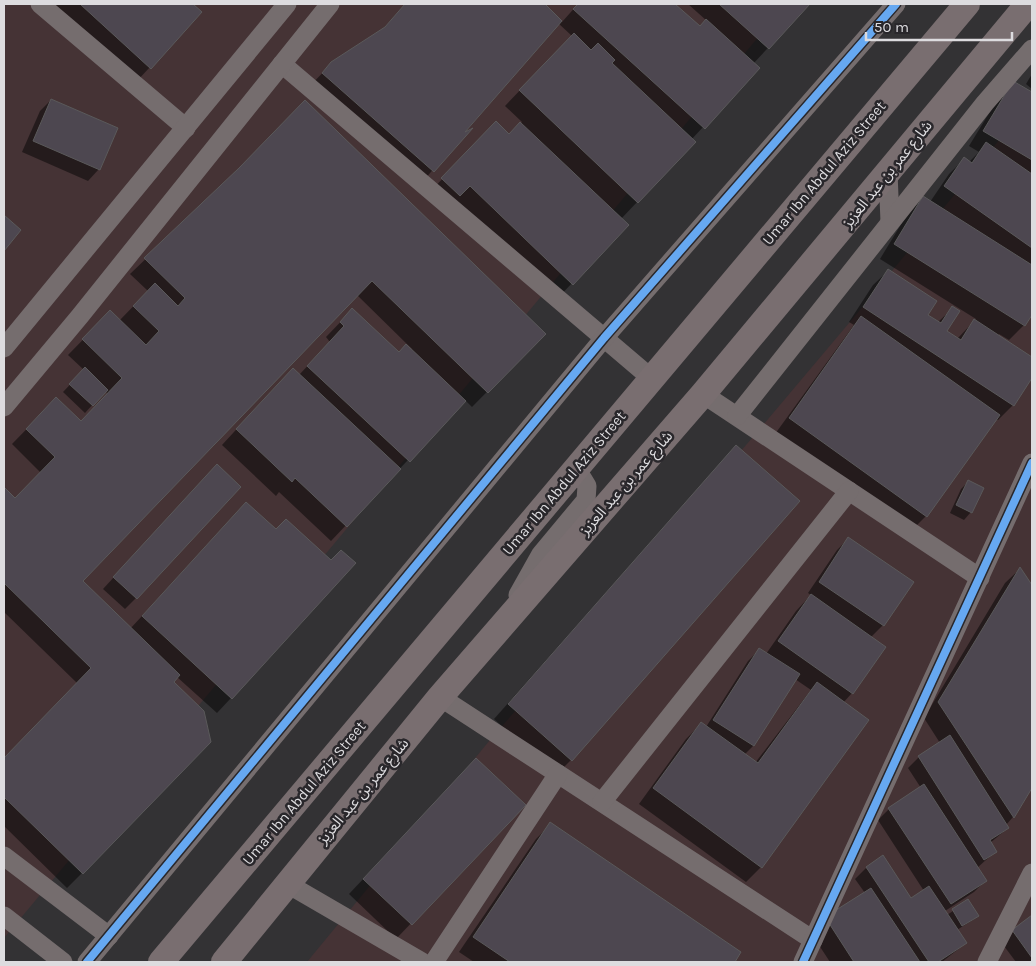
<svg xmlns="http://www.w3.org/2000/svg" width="1036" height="966" font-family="Karla,'Noto Sans Arabic',sans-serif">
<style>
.commercial{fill:#453335}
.shadow{fill:#0007;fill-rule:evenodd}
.building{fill:#4d4750;stroke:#5a595a}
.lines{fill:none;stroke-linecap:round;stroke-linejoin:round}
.minor{stroke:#756d6e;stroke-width:19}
.secondary{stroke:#796e70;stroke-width:26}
.cycleway-casing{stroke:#29272b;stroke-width:11}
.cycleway{stroke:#66a8f1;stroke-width:8}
.labels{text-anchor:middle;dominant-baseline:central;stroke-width:5;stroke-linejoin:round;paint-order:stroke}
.street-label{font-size:15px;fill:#dddcdf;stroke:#29272b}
</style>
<rect width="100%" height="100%" fill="#333234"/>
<g class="commercial">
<polygon points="4,4 786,4 4,938"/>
<polygon points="1032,100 1032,962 307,962 490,740 753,437 860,310"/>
</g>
<g class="shadow">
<polygon points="50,4 191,4 201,13 135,83"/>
<polygon points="405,4 544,4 562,22 578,4 673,4 700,28 707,21 688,4 809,4 753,64 758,68 691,140 694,142 621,219 627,225 557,299 428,194 481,138 508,135 522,122 505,106 572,36 558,23 419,186 308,88 332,63 382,31"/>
<polygon points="1032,74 1032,89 1026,84"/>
<polygon points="1014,82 1032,94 1032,312 1024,325 1009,340 999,334 998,336 1032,358 1032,375 1013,405 998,420 995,419 926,516 911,531 775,434 854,325 849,322 873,285 888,271 927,315 938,322 953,308 946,331 957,339 976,319 880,259 908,213 923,198 930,202 949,174 964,159 969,162 979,152 969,146 999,97"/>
<polygon points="51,100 99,169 88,181 22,152 40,111"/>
<polygon points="233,175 544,334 472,407 465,400 331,541 279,492 276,496 222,445 278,384 299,375 330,342 326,337 352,310 398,353 412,349 357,295 81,581 130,629 246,503 231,698 217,713 177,677 172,682 82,873 67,888 4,826 4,759 77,683 4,612 4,489 15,500 41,473 12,444 56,399 80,423 108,394 105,391 85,413 63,392 84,370 68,355 110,312 119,321 148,291 130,274"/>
<polygon points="736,446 571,760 556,775 494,719"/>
<polygon points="206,477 136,598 125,609 103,589"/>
<polygon points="968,482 971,512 964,520 950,513 961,489"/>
<path d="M848,539l35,86 -13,13 14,10 -32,45 -9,10 24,18 -106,146 -15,15 -107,-78 47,-65 15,-15 5,3 42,-66 11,-11 7,4 30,-43 15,-16 -3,-2 29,-43zM795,679l16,11 -56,73 -11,-8 9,-9z"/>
<polygon points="1020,569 1032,587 1032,783 1013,817 1006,825 1008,828 990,843 996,851 977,868 985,881 974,892 945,911 947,915 968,901 974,919 957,930 966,943 942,962 830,962 811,933 865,893 855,879 866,868 911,900 924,891 878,820 889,809 921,788 908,768 919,757 940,743 924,718 1005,583"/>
<polygon points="461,775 524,805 396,939 349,894"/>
<polygon points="551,824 740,953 733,962 474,962 459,952 536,839"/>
<polygon points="1032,916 1032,962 1016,962 1001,942"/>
</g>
<g class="building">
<polygon points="80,4 193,4 202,12 151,69"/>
<polygon points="405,4 545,4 562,21 465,132 473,128 434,172 322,73 331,62 385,27"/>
<polygon points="578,4 675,4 700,26 706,19 760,68 705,129 573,9"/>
<polygon points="719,4 810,4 769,49"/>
<polygon points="574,33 591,50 598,43 615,60 612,63 696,142 638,203 519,90"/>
<polygon points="1013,81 1032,92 1032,160 983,131"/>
<polygon points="51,99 118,128 100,170 33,141"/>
<polygon points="305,100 546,334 488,393 372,281 83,581 180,675 174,682 204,711 211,742 83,874 4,797 4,758 91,668 4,583 4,487 15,498 55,457 26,429 56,397 81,421 122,378 82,339 110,310 146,345 159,331 133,306 155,283 178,306 185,298 144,258 239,168"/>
<polygon points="496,121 509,134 520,122 629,225 573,285 470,186 460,196 441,178"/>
<polygon points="986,142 1032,174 1032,248 944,186 964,157 972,163"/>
<polygon points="923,196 1032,265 1032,315 1025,326 894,244"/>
<polygon points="4,215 21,230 4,251"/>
<polygon points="888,269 937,301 928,315 941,323 952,306 960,311 947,331 961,340 974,319 1032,357 1032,378 1014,406 863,307"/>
<polygon points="352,308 399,352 406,344 466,401 410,462 307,366 344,326 340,322"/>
<polygon points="861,316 1000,415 927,517 789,418"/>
<polygon points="85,367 108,390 93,406 69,384"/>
<polygon points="293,368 401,469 347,527 295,478 292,482 236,429"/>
<polygon points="736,445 800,501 572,761 508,704"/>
<polygon points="217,464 241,487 137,599 113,577"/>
<polygon points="968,480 984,488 972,513 956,505"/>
<polygon points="246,502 276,529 286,519 331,560 341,550 356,563 232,699 142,616"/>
<polygon points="848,537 914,582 884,626 819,582"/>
<polygon points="1020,567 1032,585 1032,788 1014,818 938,702"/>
<polygon points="811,594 886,647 853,694 778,641"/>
<polygon points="759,648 800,674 754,746 713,720"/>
<polygon points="817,682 869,720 762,868 653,788 701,722 758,763"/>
<polygon points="950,735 1009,828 990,840 997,852 984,860 918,756"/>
<polygon points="476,758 526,805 412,925 363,879"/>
<polygon points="924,784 987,881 951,904 888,808"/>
<polygon points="550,822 741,952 735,962 510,962 473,937"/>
<polygon points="883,855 911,898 929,886 967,943 938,962 929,962 866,867"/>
<polygon points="871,888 920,962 854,962 825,917"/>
<polygon points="968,899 979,916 962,926 952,909"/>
<polygon points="1032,915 1032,958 1012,930"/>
</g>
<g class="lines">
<g class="minor">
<polyline points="40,4 186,128"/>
<polyline points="282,64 651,378"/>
<polyline points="888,172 890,222"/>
<polyline points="4,348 287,4"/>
<polyline points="703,394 980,578"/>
<polyline points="4,407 80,316 330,4"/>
<polyline points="737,416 985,103 1032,49"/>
<polyline points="518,595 541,554 586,500 587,486 576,468"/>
<polyline points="440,697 813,940"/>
<polyline points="602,802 849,491"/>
<polyline points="4,856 109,936"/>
<polyline points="286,883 422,962"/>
<polyline points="4,916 63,962"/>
<polyline points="87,962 604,338 896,4"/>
<polyline points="434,962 558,774"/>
<polyline points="803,962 1032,463"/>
<polyline points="987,962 1032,873"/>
</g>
<g class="secondary">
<polyline points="161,962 967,4"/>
<polyline points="224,962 440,697 703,394 1028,4"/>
</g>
<defs>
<g id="cycleway">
<polyline points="87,962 604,338 896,4"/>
<polyline points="803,962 1032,463"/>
</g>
</defs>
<use href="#cycleway" class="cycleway-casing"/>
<use href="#cycleway" class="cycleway"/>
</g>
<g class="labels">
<g class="street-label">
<text transform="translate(824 173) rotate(-50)">Umar Ibn Abdul Aziz Street</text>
<text transform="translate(887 174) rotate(-51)">شارع عمر بن عبد العزيز</text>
<text transform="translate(564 483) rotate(-50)">Umar Ibn Abdul Aziz Street</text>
<text transform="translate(626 483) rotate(-49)">شارع عمر بن عبد العزيز</text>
<text transform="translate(363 791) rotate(-50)">شارع عمر بن عبد العزيز</text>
<text transform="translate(304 793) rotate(-50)">Umar Ibn Abdul Aziz Street</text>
</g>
</g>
<rect width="1036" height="966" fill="none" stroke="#dddcdf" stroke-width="10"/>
<path d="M866 32v8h146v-8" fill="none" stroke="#dddcdf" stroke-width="2.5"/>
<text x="874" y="32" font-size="15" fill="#dddcdf" stroke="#29272b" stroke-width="4" paint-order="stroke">50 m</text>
</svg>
